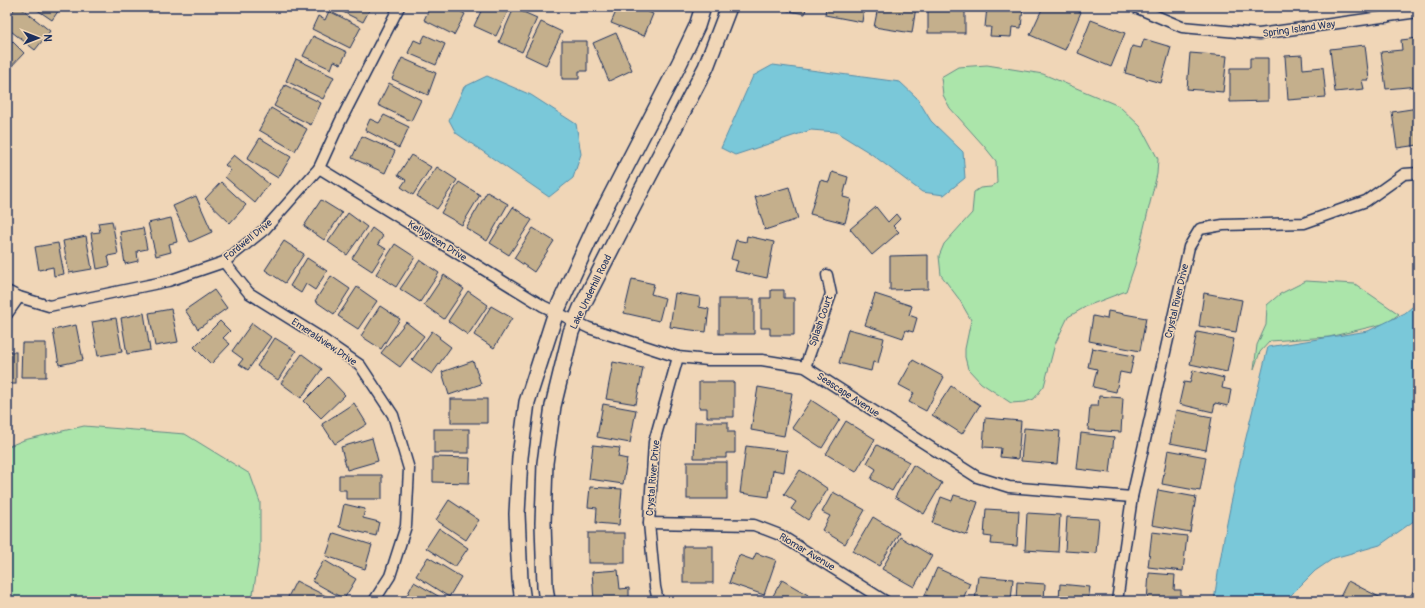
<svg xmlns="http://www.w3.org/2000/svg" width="1425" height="608" font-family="Pangolin,sans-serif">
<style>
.green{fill:#abe5aa;stroke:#638a84}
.water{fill:#7ac8d9;stroke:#548ba8}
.building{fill:#c4af8c;stroke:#1b2f5e}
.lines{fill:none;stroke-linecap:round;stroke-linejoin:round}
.street-casing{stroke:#1b2f5e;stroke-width:13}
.secondary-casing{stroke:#1b2f5e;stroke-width:18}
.street{stroke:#f0d6b7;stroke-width:10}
.secondary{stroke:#f0d6b7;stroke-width:15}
.labels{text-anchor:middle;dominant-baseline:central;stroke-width:3;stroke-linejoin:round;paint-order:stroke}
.street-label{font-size:10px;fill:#1b2f5e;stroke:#f0d6b7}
</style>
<rect width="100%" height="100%" fill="#f0d6b7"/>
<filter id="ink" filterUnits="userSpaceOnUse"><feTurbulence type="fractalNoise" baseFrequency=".025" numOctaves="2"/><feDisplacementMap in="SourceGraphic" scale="8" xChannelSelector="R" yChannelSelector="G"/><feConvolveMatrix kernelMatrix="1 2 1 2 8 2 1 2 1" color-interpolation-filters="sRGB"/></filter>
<g filter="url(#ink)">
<g class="green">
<polygon points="987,65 1043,74 1119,106 1141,127 1158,159 1157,174 1135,265 1126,291 1087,306 1068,317 1055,344 1044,386 1034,399 1025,402 1011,403 981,383 968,369 965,357 965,349 971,320 959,299 941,275 939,256 944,244 972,213 974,192 980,188 991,187 997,183 996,161 984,146 950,108 943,95 941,77 958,67"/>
<polygon points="1306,281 1355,284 1399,314 1387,323 1329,337 1270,341 1260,352 1254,369 1257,345 1266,325 1267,305 1280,294"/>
<polygon points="84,426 185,434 250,474 260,502 260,551 253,594 249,601 7,601 7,447 24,440"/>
</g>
<g class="water">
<polygon points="773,65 900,82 917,98 931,121 963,152 965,178 944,195 922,192 870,153 836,132 811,130 735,155 721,148 753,76"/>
<polygon points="487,76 531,95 576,124 581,154 573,178 549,197 456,133 449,120 464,87"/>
<path d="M1418,302v216l-38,27 -46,13 -19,13 -24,24 -2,6h-75c11,-86 34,-170 54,-254l100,-16 37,-18z"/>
</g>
<g class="building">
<polygon points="16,7 20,7 50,31 35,50 7,28 7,19"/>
<polygon points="33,7 61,7 52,20"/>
<polygon points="333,7 371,7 363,22"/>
<polygon points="430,7 452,7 465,14 454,35 424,20"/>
<polygon points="483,7 510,7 496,36 474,26"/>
<polygon points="618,7 636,7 653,14 644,36 611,23"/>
<polygon points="768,7 806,7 805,14"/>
<polygon points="826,7 864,7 862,22 825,15"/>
<polygon points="878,7 916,7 912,33 874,27"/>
<rect x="928" y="7" width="37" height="26"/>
<polygon points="987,7 1023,7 1021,28 1012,27 1011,37 990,36 991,27 985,27"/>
<polygon points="1043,7 1070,7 1081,12 1065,50 1030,35"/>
<polygon points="514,8 537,18 522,52 499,42"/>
<polygon points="329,11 361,27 350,48 312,29 318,16 325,20"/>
<polygon points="1091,20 1125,33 1111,67 1078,53"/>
<polygon points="541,22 562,32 546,65 525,55"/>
<polygon points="616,33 632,70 609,81 593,43"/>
<polygon points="425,35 445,44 436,65 408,53 414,40 421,43"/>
<polygon points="7,36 24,53 8,70 7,69"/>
<polygon points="313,36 347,52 341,64 334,61 331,69 303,56"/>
<polygon points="1418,38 1418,86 1386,89 1381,52 1402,50 1401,40"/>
<polygon points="1144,39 1171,47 1161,83 1125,73 1132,46 1141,48"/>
<polygon points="562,41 587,41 587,71 579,71 579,79 562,79"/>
<polygon points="1365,45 1369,80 1362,80 1364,89 1335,92 1330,49"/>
<polygon points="1190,53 1227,56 1223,92 1187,89"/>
<polygon points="1302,55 1303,69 1323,67 1326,97 1288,100 1285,56"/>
<polygon points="402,58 436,73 428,95 392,79"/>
<polygon points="1250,58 1268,58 1268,101 1230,102 1230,68 1250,68"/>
<polygon points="296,59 334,77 323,99 286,81"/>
<polygon points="389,83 421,100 411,121 378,105"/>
<polygon points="285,85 321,103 311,125 274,106"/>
<polygon points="271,108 307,129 295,151 259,130"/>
<polygon points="1418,108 1418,145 1397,148 1392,112"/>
<polygon points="384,115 409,127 399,148 365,130 370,119 379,123"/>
<polygon points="362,136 395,151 385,173 352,158"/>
<polygon points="260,138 291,157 278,178 247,159"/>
<polygon points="234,155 269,184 255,203 225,177 231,170 225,165"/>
<polygon points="411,155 431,167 413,195 401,187 406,180 398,175"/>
<polygon points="437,167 457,180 437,209 417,196"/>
<polygon points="832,172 848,177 843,197 851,199 845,223 810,214 820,180 829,182"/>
<polygon points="221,182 246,205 230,223 205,199"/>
<polygon points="459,182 480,195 462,225 441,213"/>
<polygon points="789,187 798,219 765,230 755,197"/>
<polygon points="487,192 508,204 487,241 466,228"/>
<polygon points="196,196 212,232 190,242 173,206"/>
<polygon points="321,200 342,213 324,240 304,226"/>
<polygon points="513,207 532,220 509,255 490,243"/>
<polygon points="876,207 888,222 896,214 900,219 893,226 899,232 872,255 850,229"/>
<polygon points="348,213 367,227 347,255 328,242"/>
<polygon points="171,218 177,242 169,244 171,252 156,256 148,223"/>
<polygon points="112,221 118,254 108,256 110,266 97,269 91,233 100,232 98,223"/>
<polygon points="143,228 147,249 137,251 138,261 125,264 120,232"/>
<polygon points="372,228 383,236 378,244 386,249 372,271 352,258"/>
<polygon points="533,228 554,241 534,272 514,258"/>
<polygon points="86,236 92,269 69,273 63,241"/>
<polygon points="747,236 774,242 767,278 735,271 738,261 731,259 736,240 746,242"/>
<polygon points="284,241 304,254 285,283 265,270"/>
<polygon points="58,243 64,274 54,276 53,267 39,270 35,247"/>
<polygon points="395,244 415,257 396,287 376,274"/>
<polygon points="928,255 928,289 890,290 890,256"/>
<polygon points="307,258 327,271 315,290 306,284 301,293 290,286"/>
<polygon points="420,260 439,273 420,302 400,289"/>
<polygon points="444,275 464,289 444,319 424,305"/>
<polygon points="331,276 350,289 334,314 315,301"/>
<polygon points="632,279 654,284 651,294 665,298 659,321 624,313"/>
<polygon points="357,287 377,301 358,329 338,316"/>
<polygon points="214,290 227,308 198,329 185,310"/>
<polygon points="771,290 784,290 784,298 794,298 794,335 770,335 770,328 761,328 761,298 771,298"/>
<polygon points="468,291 488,305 468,335 448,321"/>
<polygon points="675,293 700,297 699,307 709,309 706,332 670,327"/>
<polygon points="1204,293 1242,300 1236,332 1199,326"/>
<polygon points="875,294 912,306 909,315 917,318 913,332 906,330 903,338 865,325"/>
<rect x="719" y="299" width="35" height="35"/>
<polygon points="380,306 400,319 381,349 361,336"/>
<polygon points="491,306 512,318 494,348 474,335"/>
<polygon points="171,309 178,342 155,346 149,313"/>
<polygon points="1108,311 1146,318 1140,351 1089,341 1093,316 1107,319"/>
<polygon points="144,313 150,350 127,354 121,318"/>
<polygon points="116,318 122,352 98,356 92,322"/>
<polygon points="220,321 230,331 223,338 230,344 211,364 194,347"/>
<polygon points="406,322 424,336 400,367 381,353"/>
<polygon points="252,323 271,337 248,370 239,364 243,359 232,351"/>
<polygon points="76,325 83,360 59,365 53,330"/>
<polygon points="848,329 884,338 878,363 873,362 871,371 839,363"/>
<polygon points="432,331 440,337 439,338 451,347 432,374 412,360"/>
<polygon points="1197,332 1234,339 1227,372 1190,364"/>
<polygon points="275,338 296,351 278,380 257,366"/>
<polygon points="22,343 46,343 46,377 21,377"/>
<polygon points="1092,348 1134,356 1130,374 1120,372 1116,392 1093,387 1097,369 1088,367"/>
<rect x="7" y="352" width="9" height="32"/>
<polygon points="302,354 322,369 301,398 281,383"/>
<polygon points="913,360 944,377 926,411 909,402 914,393 899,385"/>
<polygon points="473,361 481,384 449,395 442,372"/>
<polygon points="613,362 643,368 636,404 606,399"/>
<polygon points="1193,370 1224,378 1222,388 1231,390 1228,406 1215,403 1213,412 1179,404 1184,382 1190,383"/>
<polygon points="328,377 345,395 321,418 304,401"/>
<polygon points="699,382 734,382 734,417 707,417 707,408 699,408"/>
<polygon points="951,386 980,405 962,434 932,415"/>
<polygon points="758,387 792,393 784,436 751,430"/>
<polygon points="1099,396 1123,398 1121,432 1088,430 1090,406 1098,406"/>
<rect x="451" y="399" width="36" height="24"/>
<polygon points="811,400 840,419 822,448 792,428"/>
<polygon points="354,403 367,424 335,444 322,424"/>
<polygon points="603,404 636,410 630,443 597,437"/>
<polygon points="1176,410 1212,417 1206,450 1170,443"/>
<polygon points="985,418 1021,421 1018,459 1000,457 1001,448 983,447"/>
<polygon points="846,421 875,439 856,472 826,454"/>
<polygon points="695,422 728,422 728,432 735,432 735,453 726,453 726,458 694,458"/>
<polygon points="1024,428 1060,431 1057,464 1021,461"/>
<rect x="434" y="429" width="35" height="24"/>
<polygon points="1081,433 1114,437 1110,473 1077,469"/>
<polygon points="372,438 378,461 347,470 341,447"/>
<polygon points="593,445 620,448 618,457 627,459 623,484 589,479"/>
<polygon points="877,445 909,462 892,491 871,479 876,469 867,463"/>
<polygon points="746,446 787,451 784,472 773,470 769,497 740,493"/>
<polygon points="1168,450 1206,457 1200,491 1162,484"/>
<polygon points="433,457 470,458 469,483 433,482"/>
<rect x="687" y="462" width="40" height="37"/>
<polygon points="913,465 942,483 924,514 895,497"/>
<polygon points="800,470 828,489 808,520 791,509 796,502 784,494"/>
<polygon points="339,475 382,475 382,499 346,499 346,490 339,490"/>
<polygon points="590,487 622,489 619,525 596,523 597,508 588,507"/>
<polygon points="1158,490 1196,497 1190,532 1152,525"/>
<polygon points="833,492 865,510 845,544 822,530 830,516 822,512"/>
<polygon points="954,495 978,502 967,535 932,523 941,497 952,501"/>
<polygon points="449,500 479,520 466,540 436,520"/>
<polygon points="344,504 365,509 363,518 379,522 376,536 339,527"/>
<polygon points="986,509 1019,511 1017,546 991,544 992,537 984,536"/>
<polygon points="1027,513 1060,515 1058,552 1025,550"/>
<polygon points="873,517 899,533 879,566 853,551"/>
<polygon points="1067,517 1099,519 1096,553 1065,551"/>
<polygon points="439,528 468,548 455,567 426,548"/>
<polygon points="1152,532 1187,536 1183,571 1148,567"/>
<polygon points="334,533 372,545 365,569 326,556"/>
<rect x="588" y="533" width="37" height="30"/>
<polygon points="900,537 932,556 914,587 882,569"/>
<rect x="683" y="546" width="30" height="37"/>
<polygon points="756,553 776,560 764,595 729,583 739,555 753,560"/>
<polygon points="428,557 461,577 449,597 416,576"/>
<polygon points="324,560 356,579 344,599 312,581"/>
<polygon points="937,568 970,583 962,601 939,601 925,595"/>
<polygon points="618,570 620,589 629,588 629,601 594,601 592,572"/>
<polygon points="1149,573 1175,575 1174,590 1181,590 1181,601 1147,601"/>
<polygon points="978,576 1013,579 1011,601 975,601"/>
<polygon points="782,580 808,595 805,601 770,601"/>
<polygon points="296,581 328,597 326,601 286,601"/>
<polygon points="1348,581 1387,601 1338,601"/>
<polygon points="414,582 445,600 444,601 404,601"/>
<polygon points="1017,582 1045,584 1044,601 1016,601"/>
<polygon points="1060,584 1090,587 1088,601 1059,601"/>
<polygon points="1418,584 1418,601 1410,596"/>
</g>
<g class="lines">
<defs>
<g id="street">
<polyline points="1135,7 1182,27 1259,34 1418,12"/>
<polyline points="1385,7 1386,17"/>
<polyline points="319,168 543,306 589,328 678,357 708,360 762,360 805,367 977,477 1009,487 1132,497"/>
<polyline points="224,262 249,293 318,336 360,365 393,415 409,469 406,526 390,576 374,601"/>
<polyline points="7,291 19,297 49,306 168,281 224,262 265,229 319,168 340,122 399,7"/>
<polyline points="7,314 19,297"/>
<polyline points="805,367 831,294 827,275"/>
<polyline points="649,523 754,525 780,535 885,601"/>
<polyline points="658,601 655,587 649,523 654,442 678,357"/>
<polyline points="1117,601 1132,497 1189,247 1200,229 1223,225 1304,223 1366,201 1404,174 1418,173"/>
</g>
<g id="secondary">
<polyline points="523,601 520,581 517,514 520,457 527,402 556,312 596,225 680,62 697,26 703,7"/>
<polyline points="547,601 545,587 543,523 545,463 553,406 571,332 581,308 625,222 706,67 729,7"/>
</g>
</defs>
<use href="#street" class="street-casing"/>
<use href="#secondary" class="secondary-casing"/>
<use href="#street" class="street"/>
<use href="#secondary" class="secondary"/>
</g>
</g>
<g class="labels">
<g class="street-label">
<text transform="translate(1299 29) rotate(-8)">Spring Island Way</text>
<text transform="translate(248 240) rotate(-39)">Fordwell Drive</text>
<text transform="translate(437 241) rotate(32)">Kellygreen Drive</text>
<text transform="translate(591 292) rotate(-64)">Lake Underhill Road</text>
<text transform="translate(1177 301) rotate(-77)">Crystal River Drive</text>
<text transform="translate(821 321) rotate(-71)">Splash Court</text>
<text transform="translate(324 342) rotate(34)">Emeraldview Drive</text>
<text transform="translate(848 395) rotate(33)">Seascape Avenue</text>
<text transform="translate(653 478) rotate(-85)">Crystal River Drive</text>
<text transform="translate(807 552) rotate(31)">Riomar Avenue</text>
</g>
</g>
<rect width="1425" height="608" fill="none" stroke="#f0d6b7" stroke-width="24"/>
<rect x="12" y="12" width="1401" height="584" fill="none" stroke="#1b2f5e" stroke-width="1.5" filter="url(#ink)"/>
<g transform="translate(38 38) rotate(90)" stroke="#f0d6b7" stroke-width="3" paint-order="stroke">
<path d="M0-3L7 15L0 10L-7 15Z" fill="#1b2f5e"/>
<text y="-6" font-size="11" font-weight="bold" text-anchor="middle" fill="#1b2f5e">N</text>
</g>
</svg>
